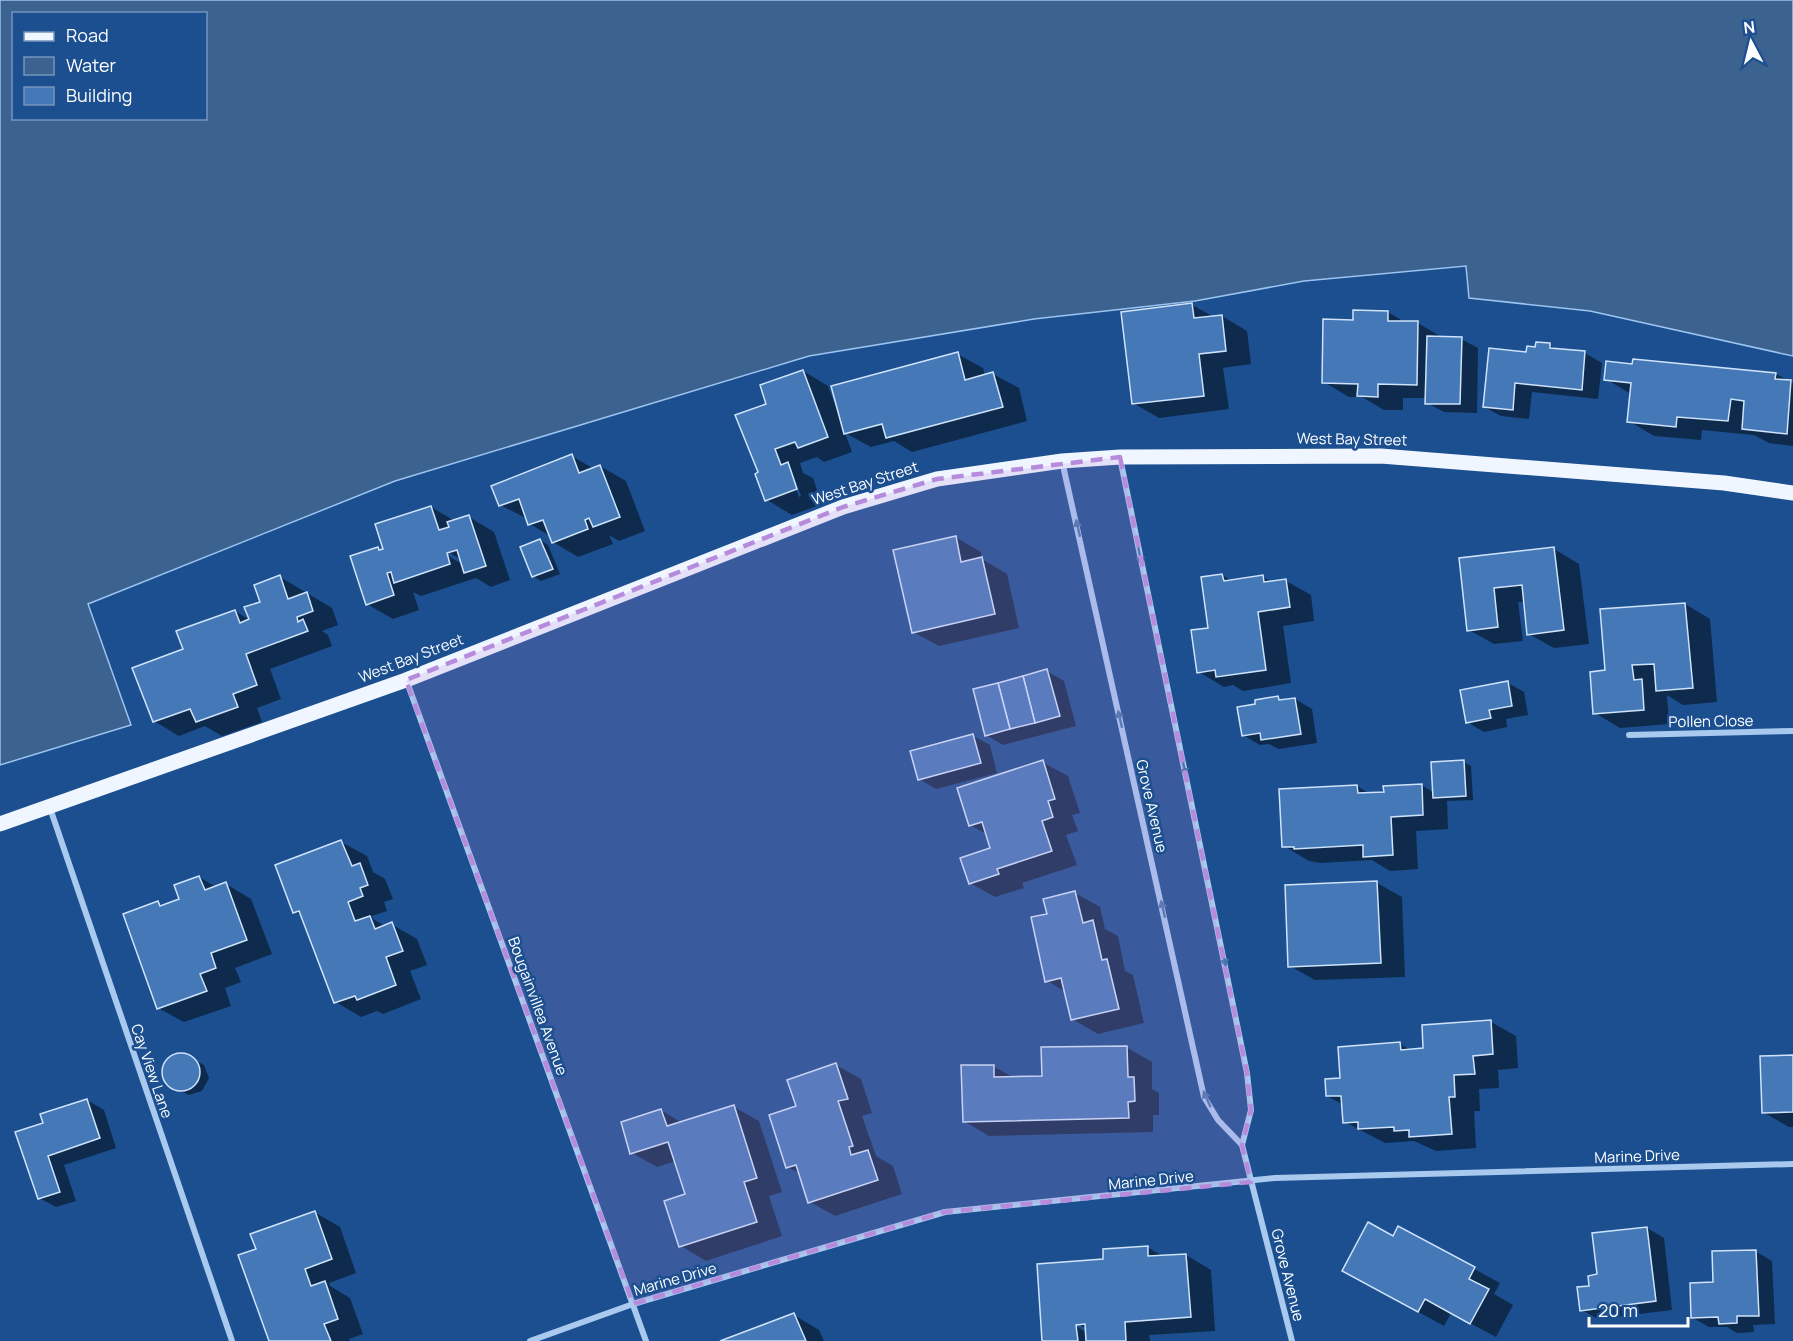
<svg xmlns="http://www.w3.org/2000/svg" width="1793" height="1341" font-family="Manrope,sans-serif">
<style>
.water{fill:#3c6290;stroke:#9cc4f0;stroke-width:1.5;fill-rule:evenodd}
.shadow{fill:#0007;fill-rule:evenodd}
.building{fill:#4478b7;stroke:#cfe3fa;stroke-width:1.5}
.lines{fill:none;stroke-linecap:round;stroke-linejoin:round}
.minor{stroke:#a9c9ee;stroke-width:6}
.primary{stroke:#f0f6ff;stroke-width:15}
.oneway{fill:#4674ac}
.marked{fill:#b68bdc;fill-opacity:0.2;stroke:#b68bdc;stroke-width:4.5;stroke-dasharray:12 8;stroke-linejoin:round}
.labels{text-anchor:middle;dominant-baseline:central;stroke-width:5;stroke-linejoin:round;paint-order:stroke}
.street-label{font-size:15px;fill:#fff;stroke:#1b4f8f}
</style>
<rect width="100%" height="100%" fill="#1b4f8f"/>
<path class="water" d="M0,0h1793v356l-203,-45 -121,-13 -3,-32 -162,15 -109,20 -161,18 -225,37 -414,125 -307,123 43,121 -131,40zM14,14h192v104h-192z"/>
<g class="shadow">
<polygon points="1192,305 1214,317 1222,316 1247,331 1251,364 1223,368 1229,409 1159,418 1133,403"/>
<polygon points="1388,312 1406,323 1418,323 1443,338 1461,339 1478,348 1477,413 1444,412 1427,403 1427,398 1403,398 1403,410 1384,410 1362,397 1349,397 1324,382 1355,322"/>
<polygon points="1549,345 1560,351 1585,353 1602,363 1598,399 1532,392 1529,419 1501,416 1484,407 1528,353"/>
<path d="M957,354l26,14 2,8 8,-2 26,14 8,33 -115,31 -18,-11 -23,6 -26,-14 7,19 -28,10 -7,-5 -17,6 3,10 10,5 9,26 -30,11 -25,-15 -7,-27 8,-68 35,-34 25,15 8,21zM788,469h3l10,27 -2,1z"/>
<polygon points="1776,374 1793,383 1793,446 1769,443 1754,435 1702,430 1701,440 1654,436 1629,421 1631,394 1606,379"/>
<polygon points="572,456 594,469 600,466 626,481 645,531 619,541 609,535 613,544 578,557 553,542 550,536 530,524 528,519 500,505"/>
<path d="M431,507l24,14 14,-4 25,15 16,48 -19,7 -15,-9 -55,18 -8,-4 6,18 -26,9 -26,-15 11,-55 4,2zM441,548l21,12v4l-22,-13z"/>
<polygon points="955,537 981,552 982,559 1007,574 1019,628 939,646 913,632"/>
<polygon points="540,540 548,545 560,574 541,581 533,576"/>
<polygon points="1554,549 1579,564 1589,644 1554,648 1529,634 1525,602 1518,602 1523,641 1494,644 1469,630 1461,559"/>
<polygon points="1222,575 1232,581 1263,577 1273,583 1286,581 1311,595 1314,621 1283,626 1291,683 1243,691 1233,685 1224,687 1199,672"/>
<polygon points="280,577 332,608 338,625 322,631 328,635 332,646 270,669 281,699 257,708 262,722 222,736 205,726 179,736 154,721 185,650 235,611 251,621"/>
<polygon points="1685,604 1710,619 1717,702 1683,705 1667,695 1669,724 1620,728 1595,713 1606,672"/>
<polygon points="1047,671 1064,681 1076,726 1003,745 986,735"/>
<polygon points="1508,683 1524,692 1528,715 1506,719 1507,727 1484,732 1467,722"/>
<polygon points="1278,698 1284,701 1295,699 1312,709 1317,743 1279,749 1269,744 1260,745 1243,735 1257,706"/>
<polygon points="973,736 990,745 997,773 936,789 919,779"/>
<polygon points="1042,762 1068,776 1080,813 1072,815 1078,831 1066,835 1077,865 1022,883 1024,888 995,897 970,883 992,849 988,835 970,825"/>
<polygon points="1463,762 1471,766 1473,800 1447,801 1448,829 1416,831 1418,869 1390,871 1372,860 1321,863 1309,861 1284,846 1357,786 1370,794 1422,785 1434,793"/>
<polygon points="341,842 367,856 373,872 385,879 393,899 384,902 387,911 372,916 373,919 385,926 391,924 417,939 427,965 410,971 421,999 383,1014 377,1011 361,1017 336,1002 302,916 295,912"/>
<polygon points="199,877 216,887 226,884 251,899 272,954 235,968 241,982 225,988 231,1006 184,1022 158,1008 158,903 164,906 181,900"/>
<polygon points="1377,883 1402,897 1405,977 1315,980 1290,966"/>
<polygon points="1075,893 1100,907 1105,929 1118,936 1125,971 1133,975 1144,1023 1098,1034 1072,1019 1066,992 1047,981 1049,915"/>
<polygon points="1491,1022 1516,1036 1518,1068 1498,1070 1499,1088 1479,1089 1480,1111 1474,1111 1476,1148 1436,1151 1414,1141 1385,1143 1345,1122 1342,1104 1327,1096 1342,1079 1400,1044 1412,1051 1425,1050"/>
<polygon points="1126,1047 1152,1062 1152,1089 1159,1093 1159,1115 1153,1115 1153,1132 989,1136 964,1121 993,1066 1014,1078 1043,1077"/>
<polygon points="182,1053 204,1065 209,1078 202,1091 189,1095 166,1084 162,1071 169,1058"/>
<polygon points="1793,1057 1793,1127 1789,1127 1763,1112"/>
<polygon points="836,1065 861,1079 872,1113 862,1116 876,1156 893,1166 902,1194 835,1216 810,1202 801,1174 787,1167 798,1107"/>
<polygon points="87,1100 104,1110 116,1148 64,1165 76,1201 56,1207 39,1198 45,1124"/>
<polygon points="734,1107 759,1121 782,1192 769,1196 782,1236 706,1261 681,1246 687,1195 676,1161 657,1167 632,1153 661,1110 682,1123"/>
<polygon points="314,1212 340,1227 356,1273 329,1283 330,1286 350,1298 363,1334 349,1339 350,1341 271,1341 258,1250"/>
<polygon points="1398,1228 1500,1283 1494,1294 1513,1305 1496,1337 1451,1313 1444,1326 1369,1285"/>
<polygon points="1647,1228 1664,1238 1672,1310 1598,1319 1582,1310 1599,1276"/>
<path d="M1147,1247l17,10 22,-2 25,15 4,61 -66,4 1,6h-106l61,-81zM1071,1320l16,9v4l-18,-11z"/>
<polygon points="1755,1251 1772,1261 1775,1324 1753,1325 1754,1332 1737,1333 1727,1327 1709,1327 1693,1318 1715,1284"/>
<polygon points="794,1315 819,1330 824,1341 724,1341"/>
</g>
<g class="building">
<polygon points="1192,303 1194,318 1222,315 1226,351 1199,354 1204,396 1132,404 1121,312"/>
<polygon points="1353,310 1388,311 1388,321 1418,321 1417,385 1378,384 1378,397 1357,396 1358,384 1322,383 1323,319 1353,320"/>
<polygon points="1427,336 1462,337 1460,404 1425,404"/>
<polygon points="1536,342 1550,343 1550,348 1585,351 1582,390 1515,383 1513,410 1483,407 1489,348 1526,352 1527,346 1535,347"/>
<polygon points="958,352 965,380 993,372 1003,407 886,438 882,424 844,434 831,386"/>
<polygon points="1633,359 1776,373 1775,379 1791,380 1787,434 1742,429 1744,401 1731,399 1728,421 1677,417 1676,427 1627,422 1631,383 1604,380 1606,361 1632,364"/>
<polygon points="803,370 828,437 798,448 795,442 775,449 781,465 788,462 797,489 765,501 755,474 758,472 735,415 766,404 760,385"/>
<polygon points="572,454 579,473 600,465 620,517 593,527 589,518 585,520 588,529 552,543 543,520 528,525 519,499 499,506 491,486"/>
<polygon points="431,506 439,530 449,527 447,522 469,515 486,566 464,573 457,550 447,553 450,564 394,583 391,572 387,573 394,595 366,605 350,556 378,547 379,550 383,549 375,524"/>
<polygon points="956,536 961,562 982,557 995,614 912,633 893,550"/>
<polygon points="540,539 553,569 532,577 520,547"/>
<polygon points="1554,547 1564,630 1527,635 1522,585 1494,588 1498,627 1467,631 1459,558"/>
<polygon points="1222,574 1224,581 1263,575 1264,582 1286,579 1290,607 1258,612 1266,670 1216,677 1215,670 1197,673 1191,630 1208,628 1201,577"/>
<polygon points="280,575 288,599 307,592 313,611 297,617 298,622 303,619 308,631 246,654 257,685 233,694 238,707 196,722 190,709 153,722 132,668 183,649 176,631 235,610 240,623 249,619 244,607 260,602 254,585"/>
<polygon points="1685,603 1693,688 1656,691 1654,664 1632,665 1634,680 1642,679 1644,710 1593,714 1590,672 1605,670 1600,609"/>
<polygon points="1047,669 1060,716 1035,723 1023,676"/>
<polygon points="1023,676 1035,723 1010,729 998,683"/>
<polygon points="1508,681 1512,706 1489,710 1491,718 1466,723 1460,690"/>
<polygon points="998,683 1010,729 985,736 973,689"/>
<polygon points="1278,696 1279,700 1295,698 1301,734 1261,740 1260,733 1242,736 1237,707 1255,704 1255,700"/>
<polygon points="973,734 981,763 918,780 910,751"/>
<polygon points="1043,760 1055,799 1048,801 1053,817 1042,821 1052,851 997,869 999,874 969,884 960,858 990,848 982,822 969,826 957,788"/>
<polygon points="1464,760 1466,796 1433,798 1431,762"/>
<polygon points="1422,784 1423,815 1391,817 1393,855 1363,857 1363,845 1294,849 1294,847 1282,847 1279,789 1357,785 1358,793 1384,792 1383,786"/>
<polygon points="341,840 352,866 360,863 368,885 360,888 363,896 348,902 355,921 370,916 375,929 392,922 403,951 386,957 396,985 357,1000 355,996 334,1003 299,911 293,913 275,865"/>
<polygon points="199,876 205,890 226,882 247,940 211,953 216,968 200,974 207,991 157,1009 123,914 158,901 160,906 179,899 174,885"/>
<polygon points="1377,881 1381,963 1288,967 1285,885"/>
<polygon points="1075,891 1083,923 1093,920 1102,960 1107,959 1119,1009 1071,1020 1061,978 1045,982 1031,917 1047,914 1043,899"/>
<polygon points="1491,1020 1493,1054 1473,1056 1475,1074 1454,1075 1455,1097 1449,1097 1452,1134 1409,1137 1409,1130 1394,1131 1394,1127 1358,1129 1358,1122 1343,1123 1341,1096 1326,1096 1325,1079 1340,1078 1338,1047 1400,1042 1401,1050 1423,1048 1422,1025"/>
<polygon points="1127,1046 1128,1077 1134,1077 1135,1101 1128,1102 1129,1118 963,1122 961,1065 994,1065 994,1077 1042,1076 1041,1047"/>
<circle cx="181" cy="1072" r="19"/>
<polygon points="1793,1055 1793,1112 1762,1113 1760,1056"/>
<polygon points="836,1063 848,1099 838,1101 853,1146 849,1147 851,1155 868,1150 878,1180 808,1203 796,1165 786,1168 769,1115 796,1106 787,1080"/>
<polygon points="87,1099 100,1138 48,1156 60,1192 38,1199 15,1132 43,1123 40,1114"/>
<polygon points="734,1105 757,1178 744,1182 757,1222 679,1247 664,1201 685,1194 668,1142 630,1154 621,1122 661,1109 667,1126"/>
<polygon points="315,1211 332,1259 305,1269 311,1286 325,1281 338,1319 324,1324 331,1341 269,1341 238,1255 256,1249 250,1234"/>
<polygon points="1368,1222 1393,1236 1398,1226 1475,1267 1469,1279 1489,1289 1470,1324 1425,1299 1418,1312 1342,1271"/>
<polygon points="1647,1227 1656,1301 1580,1311 1577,1287 1589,1286 1588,1276 1597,1274 1592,1233"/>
<polygon points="1148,1246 1148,1256 1186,1254 1191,1317 1125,1322 1126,1341 1086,1341 1085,1324 1076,1325 1078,1341 1042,1341 1037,1264 1103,1259 1103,1249"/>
<polygon points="1756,1250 1759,1316 1737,1316 1737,1323 1719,1324 1718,1317 1691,1318 1690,1283 1713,1282 1712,1251"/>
<polygon points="794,1313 806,1341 720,1341"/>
</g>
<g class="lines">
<g class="minor">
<polyline points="1120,458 1247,1073 1251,1110 1242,1145 1292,1341"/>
<polyline points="1062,461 1204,1097 1218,1120 1242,1145"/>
<polyline points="407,682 646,1341"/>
<polyline points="1629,735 1793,731"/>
<polyline points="50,808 232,1341"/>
<polyline points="530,1341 633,1304 945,1212 1275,1178 1793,1164"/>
</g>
<polyline class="primary" points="0,824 406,680 843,507 937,479 1062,461 1120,457 1381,456 1724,483 1793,493"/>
</g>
<defs><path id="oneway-solid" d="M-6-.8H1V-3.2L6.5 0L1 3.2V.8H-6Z" transform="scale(1.5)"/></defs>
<g class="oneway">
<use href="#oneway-solid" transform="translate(1078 528) rotate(-103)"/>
<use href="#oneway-solid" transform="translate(1140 556) rotate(78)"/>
<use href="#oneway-solid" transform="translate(1120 719) rotate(-103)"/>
<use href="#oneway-solid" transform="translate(1184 767) rotate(78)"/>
<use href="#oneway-solid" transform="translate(1163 909) rotate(-103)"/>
<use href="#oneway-solid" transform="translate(1224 958) rotate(78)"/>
<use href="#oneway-solid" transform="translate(1207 1099) rotate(-114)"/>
</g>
<path class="marked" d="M1120,457l127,616 4,37 -9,35 9,37 -306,30 -312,92 -227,-624 437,-173 94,-28z"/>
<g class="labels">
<g class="street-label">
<text transform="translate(1352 439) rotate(1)">West Bay Street</text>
<text transform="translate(865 483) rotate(-18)">West Bay Street</text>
<text transform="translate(411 658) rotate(-21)">West Bay Street</text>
<text transform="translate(1711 721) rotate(-1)">Pollen Close</text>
<text transform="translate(1152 806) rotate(77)">Grove Avenue</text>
<text transform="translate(538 1006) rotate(70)">Bougainvillea Avenue</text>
<text transform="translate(152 1071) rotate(71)">Cay View Lane</text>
<text transform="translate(1637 1156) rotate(-2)">Marine Drive</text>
<text transform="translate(1151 1180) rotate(-6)">Marine Drive</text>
<text transform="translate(1288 1275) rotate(76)">Grove Avenue</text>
<text transform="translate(675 1279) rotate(-16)">Marine Drive</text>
</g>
</g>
<rect x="12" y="12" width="195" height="108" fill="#1b4f8f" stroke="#7695bc" stroke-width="1.5"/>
<rect x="24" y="32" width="30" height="9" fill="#f0f6ff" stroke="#7695bc" stroke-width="1.5"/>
<text x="66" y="42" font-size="18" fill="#ffffff">Road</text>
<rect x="24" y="57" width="30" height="18" fill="#3c6290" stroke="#7695bc" stroke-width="1.5"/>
<text x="66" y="72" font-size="18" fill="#ffffff">Water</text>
<rect x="24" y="87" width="30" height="18" fill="#4478b7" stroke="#7695bc" stroke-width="1.5"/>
<text x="66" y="102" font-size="18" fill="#ffffff">Building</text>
<g transform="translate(1751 42) rotate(353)" stroke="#1b4f8f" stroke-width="4.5" paint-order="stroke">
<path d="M0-4.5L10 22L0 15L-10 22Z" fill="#ffffff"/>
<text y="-9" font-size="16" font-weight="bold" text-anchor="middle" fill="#ffffff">N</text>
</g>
<path d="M1589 1317v9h99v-9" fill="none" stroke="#ffffff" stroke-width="3"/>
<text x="1598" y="1317" font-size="18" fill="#ffffff" stroke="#1b4f8f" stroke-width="4.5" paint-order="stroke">20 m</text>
</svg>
